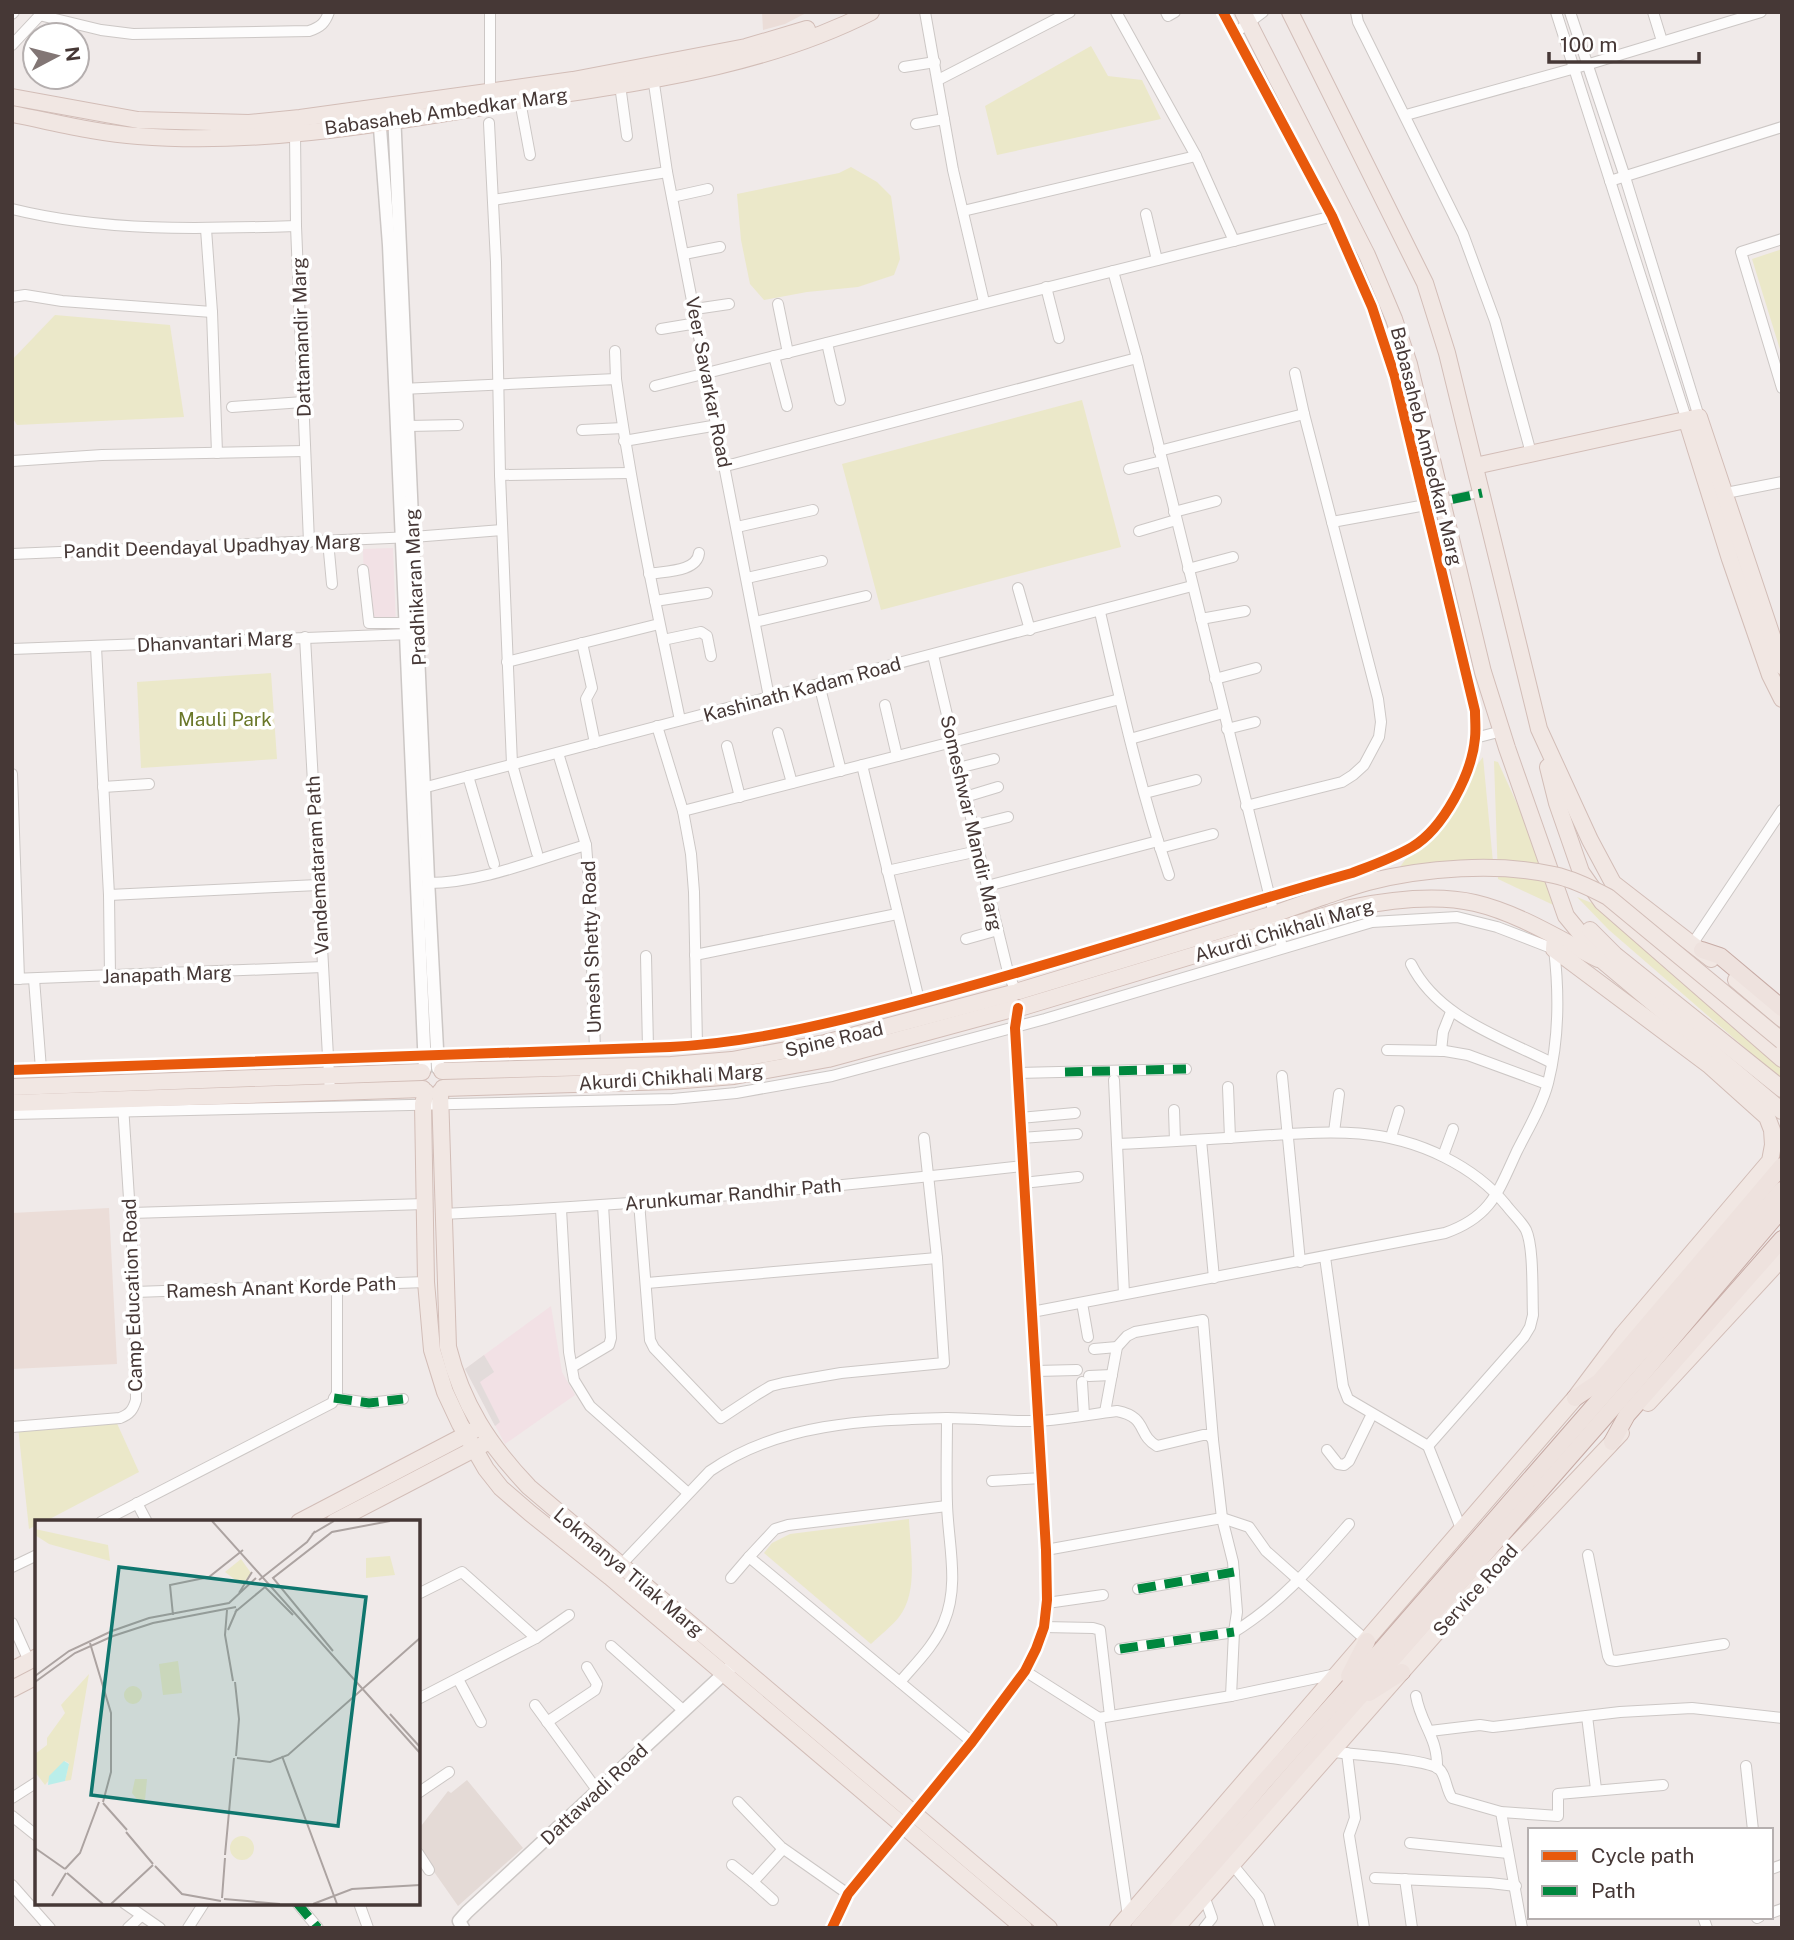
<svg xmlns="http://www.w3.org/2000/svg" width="1794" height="1940" font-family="'Public Sans',sans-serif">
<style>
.residential{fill:#e4dad6}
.education{fill:#ebddd8}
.medical{fill:#f2e1e5}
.green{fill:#ebe8c9}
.parking{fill:#e2dbda}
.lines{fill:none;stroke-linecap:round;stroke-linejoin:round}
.pedestrian-casing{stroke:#ccc7c5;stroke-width:10}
.minor-casing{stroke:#ccc7c5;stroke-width:12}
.tertiary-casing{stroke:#ccc7c5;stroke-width:15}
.primary-casing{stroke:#d2bdb7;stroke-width:18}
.trunk-casing{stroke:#c7aba5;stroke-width:18}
.pedestrian{stroke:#fdfcfc;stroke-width:7}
.minor{stroke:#fdfcfc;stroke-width:10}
.tertiary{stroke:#fdfcfc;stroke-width:12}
.primary{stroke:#f1e7e3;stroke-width:16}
.trunk{stroke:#eee2de;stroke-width:16}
.primary-bridge-casing{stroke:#d2bdb7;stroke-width:18;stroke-linecap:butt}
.primary-bridge{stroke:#f1e7e3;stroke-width:16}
.quiet{stroke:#00873e;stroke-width:9;stroke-dasharray:18 9;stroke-linecap:butt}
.cycleway-casing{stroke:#fff;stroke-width:15}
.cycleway{stroke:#e8590c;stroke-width:10}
.labels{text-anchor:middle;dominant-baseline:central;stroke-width:7;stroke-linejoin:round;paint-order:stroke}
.street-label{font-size:19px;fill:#463836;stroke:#fff}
.park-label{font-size:19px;fill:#6a7729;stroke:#fff}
.inset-road{fill:none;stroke:#aca3a1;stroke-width:2}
.view{fill:#0f766e;fill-opacity:0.15;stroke:#0f766e;stroke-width:3.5}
.inset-edge{fill:none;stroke:#463836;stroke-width:3.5}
</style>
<rect width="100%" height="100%" fill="#f0eae9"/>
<polygon class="residential" points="467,1780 523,1848 458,1906 418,1849 418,1830 448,1791 451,1793"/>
<g class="education">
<polygon points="762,12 808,12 785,24 763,30"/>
<polygon points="109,1208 117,1364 12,1369 12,1213"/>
</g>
<g class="medical">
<polygon points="393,548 396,626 365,627 363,549"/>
<polygon points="551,1306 562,1372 575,1395 505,1444 465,1369"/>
</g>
<g class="green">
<polygon points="1091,46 1108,76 1142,80 1161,119 997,155 985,106"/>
<polygon points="851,167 877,182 891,196 900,259 894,275 858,287 807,292 764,300 750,284 741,240 737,194 839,173"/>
<polygon points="1782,249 1782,356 1752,259"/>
<polygon points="55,315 170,325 184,417 17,425 12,417 12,360"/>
<polygon points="1082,400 1121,547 881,610 842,464"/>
<polygon points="271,673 277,759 141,768 137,682"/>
<polygon points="1483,757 1493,862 1396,872"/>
<polygon points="1494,761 1498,762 1549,874 1562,909 1498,879"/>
<polygon points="1577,897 1609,910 1782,1061 1782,1080 1609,930"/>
<polygon points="115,1419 139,1472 44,1522 37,1522 37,1525 29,1529 18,1427"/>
<path d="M909,1519c1,30 10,73 -10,98 -8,10 -19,18 -28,27l-107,-91 8,-10 18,-9z"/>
</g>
<polygon class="parking" points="484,1355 494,1372 480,1382 500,1422 495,1426 465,1369"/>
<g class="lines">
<defs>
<polyline id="pedestrian" points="1426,505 1480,493"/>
<g id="minor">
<polyline points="925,12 953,170 984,302"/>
<polyline points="1116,12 1196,156 1234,241"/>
<polyline points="1166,12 1168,16 1175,12"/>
<polyline points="1356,12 1358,22 1463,234 1495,321 1531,453"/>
<polyline points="1556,12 1687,421"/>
<polyline points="1570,12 1625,177 1699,417"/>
<polyline points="1653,12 1662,41"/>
<polyline points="12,14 14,12"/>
<path d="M39,15l62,15 32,4 176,-3c12,-4 16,-8 20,-19"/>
<polyline points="1235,33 1263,12"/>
<polyline points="12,45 42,13"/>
<polyline points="904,67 935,62"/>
<polyline points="653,77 667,172 769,697"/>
<polyline points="938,80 1070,12"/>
<polyline points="620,85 627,136"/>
<polyline points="490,96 490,12"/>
<polyline points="520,101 530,155"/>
<polyline points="1406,115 1586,65 1761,12"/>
<polyline points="489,123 496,262 500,475 512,764 537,853"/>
<polyline points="916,124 944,119"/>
<polyline points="295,133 296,226 309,542"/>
<polyline points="1610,181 1782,127"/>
<polyline points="672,197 708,189"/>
<polyline points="493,200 667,172"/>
<path d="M12,209c93,23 189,20 284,17"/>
<polyline points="963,211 1196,156"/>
<polyline points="1146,214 1157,260"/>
<polyline points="206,229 212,312 217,453"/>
<polyline points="1782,239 1741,252 1782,388"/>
<polyline points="684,254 720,247"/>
<polyline points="1113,271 1137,358 1282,947"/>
<polyline points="1046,287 1059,338"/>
<polyline points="12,297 25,295 62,301 212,312"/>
<polyline points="778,304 788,353"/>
<polyline points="695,309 729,304"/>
<polyline points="661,329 697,323"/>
<polyline points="827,343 840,400"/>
<polyline points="615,351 616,379"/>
<polyline points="774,356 787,406"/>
<polyline points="655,386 1337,215"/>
<path d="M401,389l215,-10c16,115 40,228 64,341"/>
<polyline points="232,407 303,402"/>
<polyline points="408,426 458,425"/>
<polyline points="582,430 623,428"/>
<polyline points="624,441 718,425"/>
<polyline points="1159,451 1304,414"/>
<polyline points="12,461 102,455 305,451"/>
<polyline points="726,466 1137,358"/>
<polyline points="1129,469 1162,461"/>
<polyline points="500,475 630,473"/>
<polyline points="1721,494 1782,482"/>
<polyline points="1174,512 1216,501"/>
<polyline points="1332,522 1426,505"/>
<polyline points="737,527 813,510"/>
<polyline points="1139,531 1176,520"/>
<polyline points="328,541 332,584"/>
<polyline points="12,554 413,537 502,530"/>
<polyline points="1188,569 1233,557"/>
<polyline points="363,570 369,623 405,623"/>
<path d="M649,574c16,-3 48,-2 50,-21"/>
<polyline points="747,578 822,561"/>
<polyline points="1018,588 1030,630"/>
<polyline points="655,601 707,593"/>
<path d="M1100,612c20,88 40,177 69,263"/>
<polyline points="1201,619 1245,611"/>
<polyline points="755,622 866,596"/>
<polyline points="305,637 330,1093"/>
<polyline points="663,640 701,632 707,636 711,656"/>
<polyline points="582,643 592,688 586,699 595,743"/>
<polyline points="96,647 109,895 110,976"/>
<polyline points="12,649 410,634"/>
<polyline points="933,655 987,886 1009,976 1016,991"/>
<polyline points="507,662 659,624"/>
<polyline points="1215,679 1256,668"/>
<polyline points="819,684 841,771"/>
<polyline points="885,705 897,756"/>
<polyline points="657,726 683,811 691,854 694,892 697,1046"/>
<polyline points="1227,729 1255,722"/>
<polyline points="778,733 792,783"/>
<polyline points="1475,738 1502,731"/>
<polyline points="1130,739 1223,713"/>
<polyline points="727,746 740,797"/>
<polyline points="558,753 586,845 589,883 595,1050"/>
<polyline points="862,765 919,1000"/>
<polyline points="958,768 994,759"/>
<polyline points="12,774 19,979"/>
<polyline points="468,776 494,864"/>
<polyline points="103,787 149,784"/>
<polyline points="419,789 1192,586"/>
<polyline points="1145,793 1196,780"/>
<polyline points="965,797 998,787"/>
<polyline points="1246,806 1342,782 1353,775 1364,765 1379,737 1381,722 1378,699 1304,414 1295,373"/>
<polyline points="683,811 1120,699"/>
<polyline points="972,826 1008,817"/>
<polyline points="1160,848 1213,834"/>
<polyline points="887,871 978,851"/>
<path d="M428,883c53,0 107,-23 158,-38"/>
<polyline points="987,886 1158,841"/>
<polyline points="109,895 318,885"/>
<polyline points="966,939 998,930"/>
<polyline points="1693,943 1782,810"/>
<polyline points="695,955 897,914"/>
<polyline points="646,956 648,1048"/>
<path d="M1411,964c27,54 90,73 141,99"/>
<polyline points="12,979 323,967"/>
<polyline points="34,979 41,1069"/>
<polyline points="1387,1050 1445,1051 1468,1055 1547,1084"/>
<polyline points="1441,1051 1443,1032 1451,1012"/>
<path d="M12,1070l658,-23c80,-4 157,-23 234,-43 151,-39 299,-89 448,-131 21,-8 41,-15 60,-26 31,-18 60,-73 63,-109 1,-9 0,-18 0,-27l-80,-334 -23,-70 -40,-91 -109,-204"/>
<polyline points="1017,1073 1186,1069"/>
<polyline points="1282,1076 1300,1262"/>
<polyline points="1114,1080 1124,1294"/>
<polyline points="1228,1087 1230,1138"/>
<polyline points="1174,1110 1175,1141"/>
<path d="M12,1114l661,-15 63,-6 96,-17 213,-57 327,-97 85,-5 40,10 57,22c5,42 5,91 -6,134 -6,23 -20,46 -31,68 -19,41 -26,66 -72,82l-413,79"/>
<polyline points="1020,1118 1075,1113"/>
<polyline points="1334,1132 1339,1094"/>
<polyline points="1391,1137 1399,1111"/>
<polyline points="1021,1138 1077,1134"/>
<polyline points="1201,1140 1214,1278"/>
<path d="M1117,1144c46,-2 93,-5 139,-8 68,-4 124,-11 188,21 24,12 45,27 62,48 6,8 16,17 20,25 8,17 6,65 7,85l-3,12 -6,10 -96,109"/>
<polyline points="1443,1156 1453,1129"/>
<polyline points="1023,1183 1078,1177"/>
<polyline points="639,1202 650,1340 654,1348 721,1418 756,1395 771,1386 783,1383 841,1373 944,1363 937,1258 924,1138"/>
<polyline points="561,1209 569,1352 574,1380 590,1406 688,1493"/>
<polyline points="131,1213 425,1204"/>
<path d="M443,1214c193,-9 387,-26 579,-48"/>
<polyline points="1325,1257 1343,1386 1348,1399 1428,1446 1462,1531"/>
<polyline points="647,1283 937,1258"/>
<polyline points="135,1292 426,1282"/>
<polyline points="1082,1303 1088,1337"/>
<polyline points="1094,1349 1117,1347"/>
<polyline points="572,1367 609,1345 611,1338 603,1205"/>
<polyline points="1036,1371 1077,1370"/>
<polyline points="1089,1376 1112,1375"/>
<polyline points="1082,1382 1084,1415"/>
<polyline points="334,1398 369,1403 403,1399"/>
<polyline points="1105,1412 1117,1347 1127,1336 1135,1332 1203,1320 1213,1440"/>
<path d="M12,1427l108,-9c10,-4 13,-8 16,-18l-1,-108 -12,-187"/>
<polyline points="1327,1450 1338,1464 1344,1465 1349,1461 1372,1414"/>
<polyline points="992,1481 1042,1478"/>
<polyline points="137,1503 147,1522"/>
<polyline points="947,1506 788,1525 775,1529 749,1557 972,1742"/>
<polyline points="101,1522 332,1403 337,1393 337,1287"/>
<polyline points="1046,1550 1222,1518 1249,1527 1266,1551 1367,1641"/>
<polyline points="1588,1555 1608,1656 1610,1660 1616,1661 1724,1644"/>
<polyline points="12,1567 37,1555"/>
<path d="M617,1569l93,-98c69,-48 155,-51 237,-53 30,0 60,4 91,3 26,-1 53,-7 79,-10 31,6 20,24 40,35l46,-11h6l4,5 9,78 11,44 4,50 -3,20 -114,17"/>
<polyline points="731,1578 749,1557"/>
<polyline points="1138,1589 1234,1572"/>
<polyline points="418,1594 462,1572 536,1638"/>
<polyline points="1047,1603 1103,1595"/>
<polyline points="12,1623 29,1661"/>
<polyline points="1044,1627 1093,1628 1100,1630 1110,1716"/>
<polyline points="611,1646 684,1711"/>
<polyline points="1025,1671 1099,1718 1128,1916"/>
<polyline points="458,1679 481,1722"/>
<path d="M900,1682c16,-19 35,-37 44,-60 16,-38 4,-79 3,-118 -1,-28 0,-57 0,-86"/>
<path d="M1231,1696l3,-64c46,-28 80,-68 115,-108"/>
<path d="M1416,1696c5,29 22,41 21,72"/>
<polyline points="418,1699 536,1638 569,1615"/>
<polyline points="535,1705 597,1790"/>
<polyline points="1587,1716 1596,1789"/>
<polyline points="1099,1718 1231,1696 1336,1674"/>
<polyline points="547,1722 595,1690 597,1684 587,1667"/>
<polyline points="1430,1731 1480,1725 1493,1727 1620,1712 1692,1708 1782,1718"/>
<path d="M1332,1752c21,2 91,7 106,16 8,6 8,22 14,30l49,14 57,4v-22l105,-9"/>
<polyline points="1347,1753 1355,1818 1349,1835 1364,1928"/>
<polyline points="1746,1766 1753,1830"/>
<polyline points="418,1793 449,1772"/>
<polyline points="12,1798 37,1782"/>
<polyline points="738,1802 781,1847 848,1894"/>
<polyline points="1501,1812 1522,1928"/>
<polyline points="12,1816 37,1836"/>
<polyline points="1410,1843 1508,1853"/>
<polyline points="418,1853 429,1870"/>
<polyline points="1232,1864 1259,1897 1270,1928"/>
<polyline points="732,1865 753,1882"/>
<polyline points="1771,1869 1782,1865"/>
<polyline points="1375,1878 1490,1883 1516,1886"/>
<polyline points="1405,1879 1412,1928"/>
<polyline points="12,1885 50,1928"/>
<polyline points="773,1900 753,1882 783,1849"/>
<polyline points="124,1903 160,1928"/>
<polyline points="297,1903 318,1928"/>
<polyline points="359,1903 368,1928"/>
<polyline points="1771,1913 1782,1909"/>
<polyline points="1703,1917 1707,1928"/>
<polyline points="1757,1918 1759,1917"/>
<polyline points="128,1928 141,1916"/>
<polyline points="188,1928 204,1903"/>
<polyline points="832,1928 848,1894 972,1742 1025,1671 1036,1649 1044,1627 1047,1600 1046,1550 1015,1028 1018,1008"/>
<polyline points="1204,1928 1212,1918 1204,1896"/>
</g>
<g id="tertiary">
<polyline points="394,112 428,879 438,1068"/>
<polyline points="379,115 389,245 425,1069"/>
<polyline points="463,1928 459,1921 467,1912 730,1668"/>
</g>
<g id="primary">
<polyline points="1243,12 1367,255 1394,319 1409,364 1483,672 1507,748 1566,916 1603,961 1782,1111"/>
<polyline points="1290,12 1425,283 1447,353 1539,729 1590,840 1613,883 1711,959"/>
<polyline points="12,97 138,120 249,123 300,118 573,80 746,47 807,29"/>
<path d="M12,114c42,8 83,19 126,22 135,11 273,-18 406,-39 111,-17 225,-33 327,-85"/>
<polyline points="1687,421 1730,559 1770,675 1782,699"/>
<polyline points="1475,466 1699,417 1782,666"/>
<polyline points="1548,767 1557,803 1581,872 1602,902 1782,1059"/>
<polyline points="1590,930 1615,955 1782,1089"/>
<polyline points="1736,980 1782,1019"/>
<polyline points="1019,991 1274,914 1322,897"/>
<path d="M1023,1007l327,-99c39,-8 86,-14 125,-5 43,10 84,36 123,56"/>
<polyline points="442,1071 671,1065 732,1060 825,1043 1013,993"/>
<polyline points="12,1087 422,1072"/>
<polyline points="443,1088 672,1081 734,1076 828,1059 1016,1008"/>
<polyline points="426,1092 423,1104 426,1282 432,1350 445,1392 460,1424 486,1469 501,1488 530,1513 610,1577 1024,1928"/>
<path d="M440,1092l8,255c14,57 41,98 81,140l520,441"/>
<polyline points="12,1103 423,1089"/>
<polyline points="1648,1403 1782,1258"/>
<polyline points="299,1522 473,1431"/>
<polyline points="334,1522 484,1444"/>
<polyline points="12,1670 37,1657"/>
<polyline points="12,1689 37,1676"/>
<polyline points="1118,1928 1575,1398 1623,1334 1770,1161 1773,1145 1772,1130 1767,1117 1709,1065 1554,949 1555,937"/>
<polyline points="1176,1928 1487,1575 1621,1433"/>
</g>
<g id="trunk">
<polyline points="1702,950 1720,956 1782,1008"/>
<polyline points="1575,1398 1599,1382 1782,1166"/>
<polyline points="1612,1442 1627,1415 1782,1239"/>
<polyline points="1349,1676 1367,1641"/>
<polyline points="1369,1693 1402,1672"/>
<polyline points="1139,1928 1262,1784 1382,1649 1782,1190"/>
<polyline points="1157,1928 1639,1378 1782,1209"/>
</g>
</defs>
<use href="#pedestrian" class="pedestrian-casing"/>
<use href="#minor" class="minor-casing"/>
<use href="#tertiary" class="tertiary-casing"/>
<use href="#primary" class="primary-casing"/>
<use href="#trunk" class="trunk-casing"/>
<use href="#pedestrian" class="pedestrian"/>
<use href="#minor" class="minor"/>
<use href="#tertiary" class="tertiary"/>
<use href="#primary" class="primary"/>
<use href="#trunk" class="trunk"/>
<defs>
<path id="primary-bridge" d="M1322,897c15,-5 31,-11 46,-15 56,-14 129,-20 186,-7 19,4 37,13 54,22l174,144"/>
</defs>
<use href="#primary-bridge" class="primary-bridge-casing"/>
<use href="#primary-bridge" class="primary-bridge"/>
<g class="quiet">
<polyline points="1426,505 1482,493"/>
<polyline points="1065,1072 1186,1069"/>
<polyline points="334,1398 369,1403 403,1399"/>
<polyline points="1138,1589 1234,1572"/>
<polyline points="1120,1649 1234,1632"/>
<polyline points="297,1903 318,1928"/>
</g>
<defs>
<g id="cycleway">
<path d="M12,1070l658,-23c80,-4 157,-23 234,-43 151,-39 299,-89 448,-131 21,-8 41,-15 60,-26 31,-18 60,-73 63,-109 1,-9 0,-18 0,-27l-80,-334 -23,-70 -40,-91 -109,-204"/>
<polyline points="832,1928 848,1894 972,1742 1025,1671 1036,1649 1044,1627 1047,1600 1046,1550 1015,1028 1018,1008"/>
</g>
</defs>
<use href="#cycleway" class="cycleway-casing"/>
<use href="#cycleway" class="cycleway"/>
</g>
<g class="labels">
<g class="street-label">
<text transform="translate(446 111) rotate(-8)">Babasaheb Ambedkar Marg</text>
<text transform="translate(301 337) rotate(-92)">Dattamandir Marg</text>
<text transform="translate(709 382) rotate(79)">Veer Savarkar Road</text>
<text transform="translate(1427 446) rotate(76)">Babasaheb Ambedkar Marg</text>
<text transform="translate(212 546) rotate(-2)">Pandit Deendayal Upadhyay Marg</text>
<text transform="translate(415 587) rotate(-93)">Pradhikaran Marg</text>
<text transform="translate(215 641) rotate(-3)">Dhanvantari Marg</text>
<text transform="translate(802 689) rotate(-15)">Kashinath Kadam Road</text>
<text transform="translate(972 823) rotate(77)">Someshwar Mandir Marg</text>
<text transform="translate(317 865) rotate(-93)">Vandemataram Path</text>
<text transform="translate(1284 930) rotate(-16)">Akurdi Chikhali Marg</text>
<text transform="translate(591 947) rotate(-92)">Umesh Shetty Road</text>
<text transform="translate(167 974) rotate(-2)">Janapath Marg</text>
<text transform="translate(834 1039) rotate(-13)">Spine Road</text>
<text transform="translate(671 1077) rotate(-4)">Akurdi Chikhali Marg</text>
<text transform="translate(733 1194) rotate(-5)">Arunkumar Randhir Path</text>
<text transform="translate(281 1287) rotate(-2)">Ramesh Anant Korde Path</text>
<text transform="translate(132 1295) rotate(-92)">Camp Education Road</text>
<text transform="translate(629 1572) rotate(40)">Lokmanya Tilak Marg</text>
<text transform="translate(1475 1590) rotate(-48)">Service Road</text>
<text transform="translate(594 1794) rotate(-43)">Dattawadi Road</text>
</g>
<g class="park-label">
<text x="225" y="719">Mauli Park</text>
</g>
</g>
<g transform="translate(35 1520)">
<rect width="385" height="385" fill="#f0eae9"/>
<path d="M0,9l73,16 2,16 -61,-17 -14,-9zM355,36l5,19 -29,3v-20zM206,39l10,14 -9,12 -17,-13zM143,141l4,32 -19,2 -4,-31zM54,154l-18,106 -6,1 4,-18 -4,-2 -20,24 -10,-13v-18l12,-9v-7l18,-25 -4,-8zM89 175a9 9 0 1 1 18 0a9 9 0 1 1-18 0ZM100,259h12l-2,21 -6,2 -7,-9zM195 328a12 12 0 1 1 24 0a12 12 0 1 1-24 0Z" fill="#ebe8c9"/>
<path d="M29,241l5,3 -4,17 -17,4 1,-9z" fill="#baeeea"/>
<path class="inset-road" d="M177,1l208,232M277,14l22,-13M224,60l48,-38 8,-11M204,73l13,-21M192,90l-2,25 8,46M200,92l30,-25 28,28M138,95l-3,-30 39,-8 34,-27M193,110l9,-21M55,123l21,70v59l-8,30M298,131l-60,-73 59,-46 58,-11M0,156l34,-25 43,-20 37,-13 80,-15 27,-25M0,162l40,-29 38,-17 40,-13 83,-16M200,162l4,37 -3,37M355,194l30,33M247,236l55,148M202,238l33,4 18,-7 132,-117M68,283l24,27M91,312l27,32M0,328l30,21M190,335l9,-97M120,346l27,28 39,7M30,349l15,-16 19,-51M32,353l36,31M17,376l14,-23M187,378l3,-40M189,379l56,5M76,384l42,-39M278,384l39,-15 68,-4"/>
<path class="view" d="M84,47l247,30 -28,229 -247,-31z"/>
<rect width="385" height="385" class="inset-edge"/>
</g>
<rect width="1794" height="1940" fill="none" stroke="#463836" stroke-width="28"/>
<rect x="1528" y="1828" width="245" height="91" fill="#ffffff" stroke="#b5afaf" stroke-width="2"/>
<rect x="1542" y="1851" width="35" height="10" fill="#e8590c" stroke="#b5afaf" stroke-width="2"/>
<text x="1591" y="1863" font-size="21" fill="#463836">Cycle path</text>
<rect x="1542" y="1886" width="35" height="10" fill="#00873e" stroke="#b5afaf" stroke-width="2"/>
<text x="1591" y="1898" font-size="21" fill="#463836">Path</text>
<g transform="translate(56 56) rotate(83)"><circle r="33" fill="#ffffff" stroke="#b5afaf" stroke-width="2"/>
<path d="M0-5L12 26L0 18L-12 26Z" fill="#827675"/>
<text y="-10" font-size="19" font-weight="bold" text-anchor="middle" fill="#463836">N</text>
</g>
<path d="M1549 52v10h150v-10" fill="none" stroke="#463836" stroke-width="3.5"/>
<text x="1560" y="52" font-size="21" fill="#463836" stroke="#ffffff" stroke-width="5" paint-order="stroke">100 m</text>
</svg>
